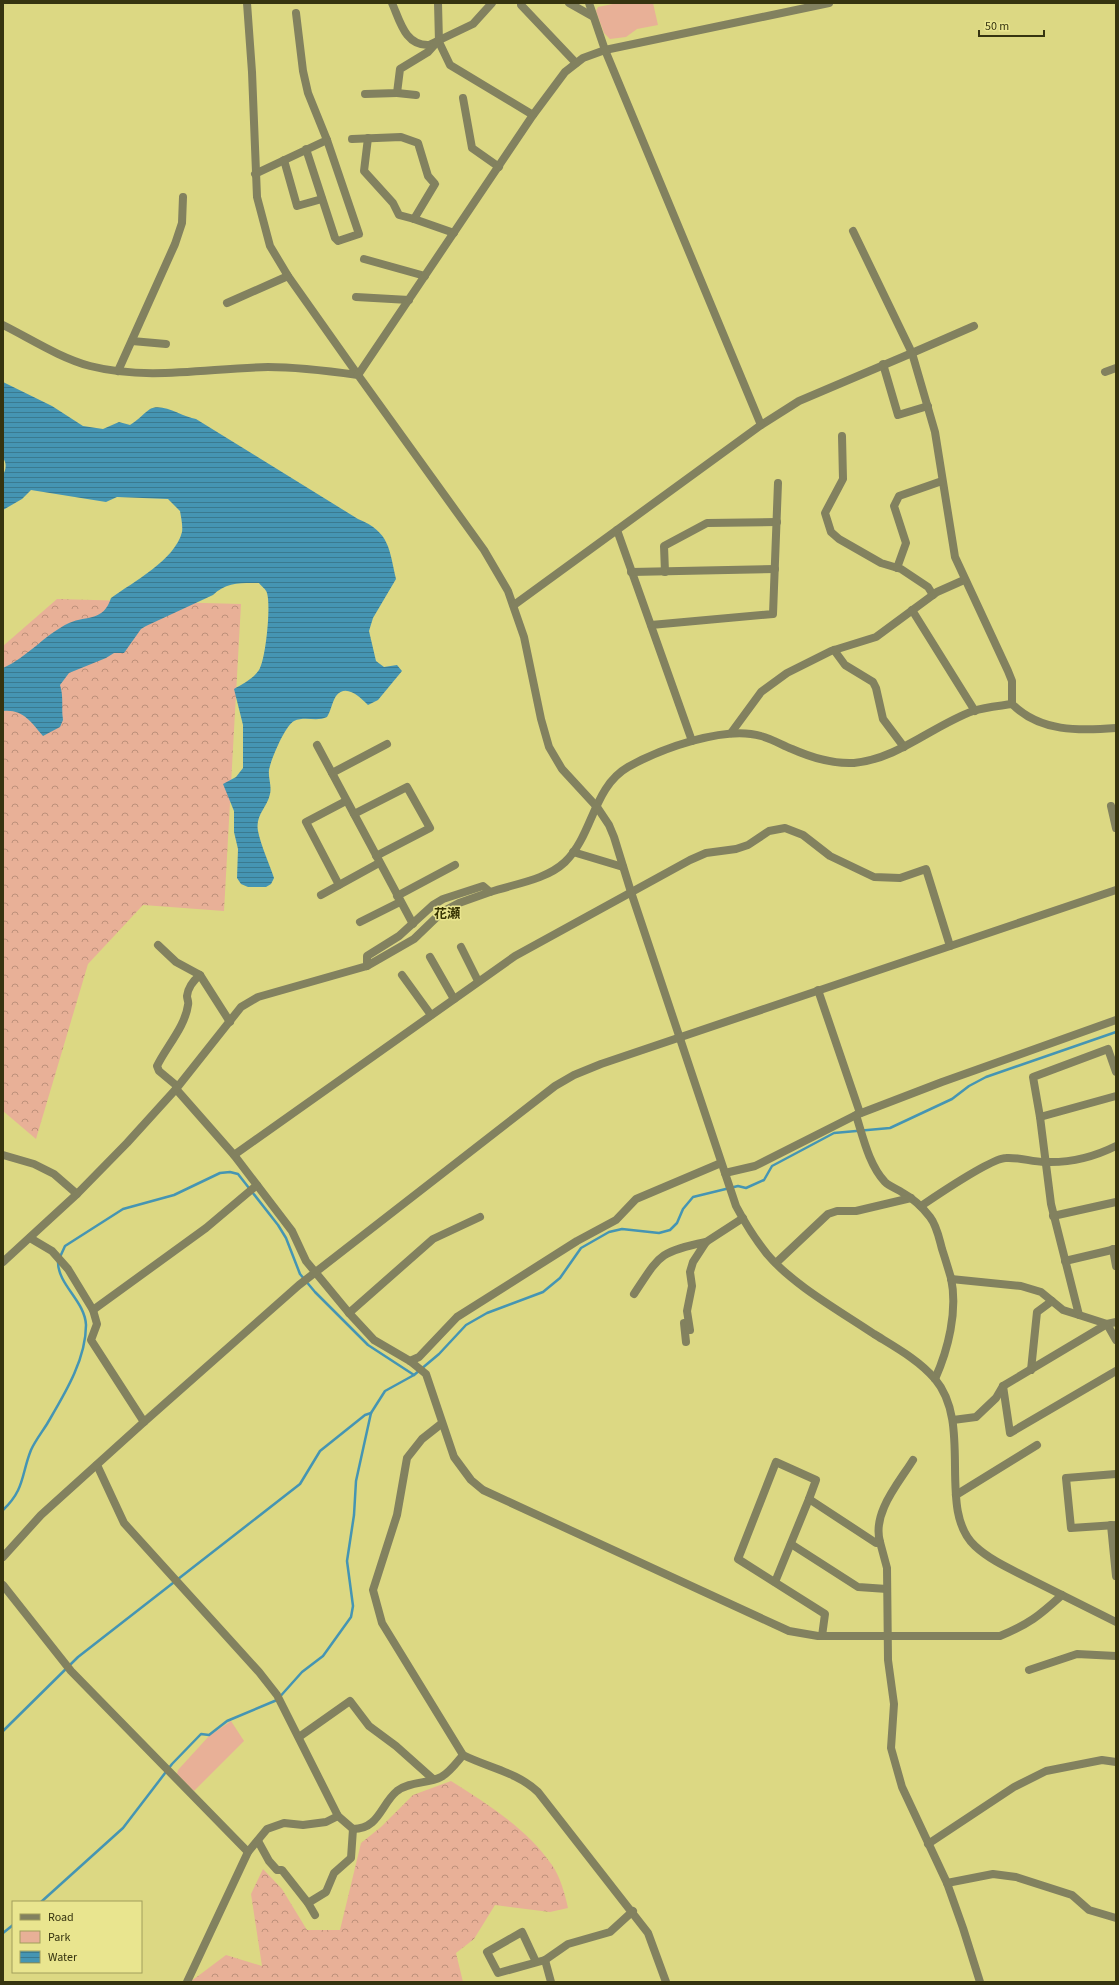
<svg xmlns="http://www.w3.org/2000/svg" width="1119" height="1985" font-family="'Source Sans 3','Noto Sans JP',sans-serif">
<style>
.forest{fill:url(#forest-crowns)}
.park{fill:#e8b097}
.water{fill:url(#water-rules)}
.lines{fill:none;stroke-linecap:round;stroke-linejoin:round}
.stream{stroke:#4595b3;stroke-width:2.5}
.minor{stroke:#82815f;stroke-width:8}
.tertiary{stroke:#82815f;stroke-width:8}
.labels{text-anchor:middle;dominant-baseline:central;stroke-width:3;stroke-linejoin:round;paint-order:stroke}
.quarter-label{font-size:13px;font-weight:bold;fill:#363303;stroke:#e9e58f}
</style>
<defs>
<pattern id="forest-crowns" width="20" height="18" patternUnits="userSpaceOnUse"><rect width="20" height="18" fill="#e8b097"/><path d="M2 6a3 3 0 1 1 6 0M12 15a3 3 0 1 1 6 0" fill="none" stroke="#bd907a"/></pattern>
<pattern id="water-rules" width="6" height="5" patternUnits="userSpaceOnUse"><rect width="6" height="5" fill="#4595b3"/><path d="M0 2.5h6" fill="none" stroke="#3a7a90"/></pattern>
</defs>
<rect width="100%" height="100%" fill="#dcd883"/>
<g class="forest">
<polygon points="57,599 241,604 224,911 143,905 88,964 36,1139 3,1111 3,646"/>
<path d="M451,1781c37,23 76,48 101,84 8,11 13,29 16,43l-18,4 -55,-7 -21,34 -18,14 7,29h-273l36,-27 36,11 -11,-72 12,-25 19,20 25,41h33l21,-87 20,-16 32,-32z"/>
</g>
<g class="park">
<polygon points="618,3 653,3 658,25 637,29 626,37 610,39 604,33 596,11 598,7"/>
<polygon points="231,1721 244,1741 194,1791 177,1774 178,1770 209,1736"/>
</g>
<path class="water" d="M3,382l49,24 31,20 20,3 16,-7 11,3c7,-4 13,-11 20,-16 12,-7 33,8 46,10l162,100c32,13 31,30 38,60l-23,39 -4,13 7,30 8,6 13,-2 5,6 -24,29 -10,5c-8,-8 -22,-22 -32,-9 -4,6 -5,15 -9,21 -10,5 -22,-1 -33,4 -9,5 -23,38 -25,49 -1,8 3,16 1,24 -3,14 -15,21 -12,37 3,15 11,32 16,47l-3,6 -5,3h-18l-7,-3 -4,-6 1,-29 -4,-17v-21l-11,-27 13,-7 7,-9v-43l-9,-36c9,-5 19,-10 25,-19 7,-11 12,-65 8,-77 -1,-4 -6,-7 -8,-10 -18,0 -33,-1 -46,12l-67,31 -5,3 -17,24h-10l-8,5 -37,15 -9,12c4,12 1,23 3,35l-3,7 -17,9c-12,-14 -20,-27 -40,-25v-43c25,-11 41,-33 66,-45 19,-8 34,-1 42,-25 22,-16 64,-38 71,-66 1,-6 -1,-15 -2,-21l-12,-12 -51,-2 -11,5 -75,-12 -9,9 -19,11v-35c3,-5 4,-12 0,-17z"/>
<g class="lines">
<g class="stream">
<polyline points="60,1257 65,1246 123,1209 174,1195 220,1173 230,1172 238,1174 278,1225 286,1238 300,1274 315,1292 368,1345 414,1375"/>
<path d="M3,1510c22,-21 18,-35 28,-60 4,-9 11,-18 16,-26 17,-29 39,-64 39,-99 -1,-24 -28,-40 -28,-63"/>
<polyline points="3,1731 78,1657 300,1484 320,1451 365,1415 371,1413"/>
<polyline points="41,1902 123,1828 172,1764 201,1734 209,1735 227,1721 277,1700 302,1672 323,1656 351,1617 353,1606 347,1561 354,1515 356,1481 371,1413 385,1391 414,1375 439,1354 466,1325 487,1313 543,1292 560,1278 581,1248 609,1232 622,1229 659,1233 670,1230 677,1223 683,1209 693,1197 738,1186 746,1188 764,1180 772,1166 834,1133 890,1128 952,1099 969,1086 986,1077 1116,1032"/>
<polyline points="3,1933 13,1925"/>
</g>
<g class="minor">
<polyline points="247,3 252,72 257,197 270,246 288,276 358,375"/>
<path d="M392,3c8,18 13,43 37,42l44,-21 19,-21"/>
<polyline points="438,3 439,42 450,65 533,115"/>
<polyline points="521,3 521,5 576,63"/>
<polyline points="569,3 592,16"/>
<polyline points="589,3 605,50"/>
<polyline points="296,13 303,71 308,93 327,140"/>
<polyline points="397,93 416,95"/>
<polyline points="365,94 397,93 400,69 428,52 437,42"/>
<polyline points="463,98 472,148 499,167"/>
<polyline points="368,138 364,171 393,203 399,215 414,219"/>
<polyline points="352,139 401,137 418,143 428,176 435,184 414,219 454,233"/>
<polyline points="284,160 297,206 322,199"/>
<polyline points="255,174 327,140 359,234 338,241 335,238 306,149"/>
<polyline points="853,231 912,353 974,326"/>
<polyline points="364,259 425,276"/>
<polyline points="356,297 409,300"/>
<polyline points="227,303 288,276"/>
<polyline points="132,341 166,344"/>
<polyline points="883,364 898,415 928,406"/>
<polyline points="118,371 175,244 182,223 183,197"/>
<polyline points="1105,372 1116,368"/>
<path d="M761,425l38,-24 113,-48 23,79 20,125 53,114 4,10v23c28,28 67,27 104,24"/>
<polyline points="842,436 843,479 825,513 831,532 839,539 881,563 901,569 928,587 933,595"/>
<polyline points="617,530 692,741"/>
<polyline points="897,568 906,543 894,506 899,496 942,481"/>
<polyline points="631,572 775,569"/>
<polyline points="665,572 664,546 707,523 777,522"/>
<polyline points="912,610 975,711"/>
<polyline points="651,625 773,614 778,483"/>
<polyline points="834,650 845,665 873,682 876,688 883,719 904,747"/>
<polyline points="731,733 761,692 787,673 831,651 876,637 937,592 964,580"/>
<polyline points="317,745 413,924"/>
<polyline points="332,773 387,744"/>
<polyline points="1111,806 1116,828"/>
<polyline points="354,814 407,787 430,828 376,856"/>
<polyline points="573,852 623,867"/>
<polyline points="339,885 306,822 346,801"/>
<polyline points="321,895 379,863"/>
<polyline points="397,896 455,865"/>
<polyline points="360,922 400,902"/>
<polyline points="158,945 176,962 200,975"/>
<polyline points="461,947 478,981"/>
<polyline points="430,957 454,999"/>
<polyline points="367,966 414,939 442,912 459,903 490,892"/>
<polyline points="402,975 431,1015"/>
<polyline points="818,990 860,1113"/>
<path d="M177,1086l-18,-15 -2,-5c9,-19 28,-39 31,-61 1,-3 -1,-6 -1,-9 1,-9 7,-16 13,-21l30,47"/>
<polyline points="176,1089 234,1155 292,1231 306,1261 316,1273"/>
<path d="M856,1115c7,22 13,50 29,67 5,5 13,7 18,11 11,6 20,15 27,24 7,9 9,21 12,32 3,9 6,19 9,29 7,33 -3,72 -16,101"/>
<polyline points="1040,1117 1116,1096"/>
<polyline points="3,1155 34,1164 54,1174 77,1194"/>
<polyline points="234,1155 515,956 690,860 706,853 736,849 748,845 769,831 785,828 803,835 830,856 874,877 900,878 926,869 950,946"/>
<polyline points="725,1173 755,1166 856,1115 942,1082 1116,1020"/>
<path d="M921,1206c15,-10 70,-48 85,-48 13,-1 26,4 39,4 25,1 49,-5 71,-16"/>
<polyline points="1053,1216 1116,1202"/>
<polyline points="30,1238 52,1251 68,1269 93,1310 97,1324 91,1340 144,1422"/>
<polyline points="1113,1249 1116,1266"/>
<polyline points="1065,1261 1116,1249"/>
<path d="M3,1262l74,-68 50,-51 49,-54 65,-82 17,-10 109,-31v-10l32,-20 34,-31 10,-6 40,-13 7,6c24,-8 56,-12 75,-30 28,-27 28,-75 63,-95 32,-18 97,-42 133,-31 11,3 21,9 31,13 18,8 42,15 62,14 44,-4 78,-37 119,-52 12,-4 26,-5 39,-7"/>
<polyline points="776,1263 828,1214 837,1211 856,1211 911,1198"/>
<polyline points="951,1279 1021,1286 1041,1292 1063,1310 1079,1315"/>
<path d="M634,1294c26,-39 24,-42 72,-52"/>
<polyline points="93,1310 206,1228 257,1185"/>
<polyline points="349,1313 433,1239 480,1217"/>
<polyline points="1116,1322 1107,1324 1116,1340"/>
<polyline points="684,1323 686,1342"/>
<polyline points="690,1330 687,1311 692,1286 690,1272 693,1262 706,1242 743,1218"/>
<polyline points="410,1361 419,1357 457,1317 577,1241 616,1220 636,1199 721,1163"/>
<polyline points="1031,1370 1037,1312 1052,1301"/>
<polyline points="1003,1386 1010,1433 1116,1371"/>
<polyline points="953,1420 976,1417 996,1398 1003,1386 1107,1324 1079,1315 1051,1204 1040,1117 1033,1077 1108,1049 1116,1072"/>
<path d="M441,1424l-19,15 -15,19 -10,57 -24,75 9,33 81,132c26,13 54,17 75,37l110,141 18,49"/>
<path d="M97,1465l27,58 135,149 18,23 61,121 15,13c26,0 28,-25 44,-38 13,-10 31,-7 44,-14 8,-4 16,-15 22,-22"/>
<polyline points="1116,1474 1066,1478 1071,1528 1116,1525"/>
<polyline points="956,1495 1037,1445"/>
<polyline points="1111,1525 1116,1576"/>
<path d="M880,1542c-8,-29 18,-58 33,-82"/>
<polyline points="791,1544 858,1587 887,1589"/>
<polyline points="775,1582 809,1499"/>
<polyline points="3,1585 71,1671 248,1852"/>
<polyline points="822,1636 825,1614 738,1559 776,1462 816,1480 809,1499 876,1543 880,1542 887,1568 888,1660 894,1704 891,1748 902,1787 947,1883 963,1928 980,1982"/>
<polyline points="1029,1670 1077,1654 1116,1656"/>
<polyline points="299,1737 350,1701 369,1726 396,1746 433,1779"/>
<polyline points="258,1841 269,1861 277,1870 282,1870 308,1903 315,1915"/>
<polyline points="928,1844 1014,1787 1046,1771 1102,1760 1116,1762"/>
<polyline points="947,1883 993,1874 1016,1877 1072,1895 1089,1910 1116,1918"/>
<polyline points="308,1903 326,1892 334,1873 351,1858 353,1829"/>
<polyline points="545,1960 551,1982"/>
<polyline points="536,1962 522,1932 487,1952 498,1973 545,1960 568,1944 610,1932 633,1911"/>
<polyline points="187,1982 248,1852 267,1829 284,1823 303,1825 326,1822 338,1816"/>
</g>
<g class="tertiary">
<path d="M3,325c28,14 57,33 87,41 59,15 119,2 178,1 30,0 61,4 90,8l126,175 24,41 16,46 17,82 8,28 13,22 35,38 12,18 5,12 17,55 105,314c9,17 19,33 31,48 26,31 73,57 107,80 21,13 45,26 61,45 39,46 1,131 40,167 16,15 38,24 57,34 28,14 56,28 84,42"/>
<polyline points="358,375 533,115 565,72 583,58 605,50 829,3"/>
<polyline points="514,605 761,425 605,50"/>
<path d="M316,1273l33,40 25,27 36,21 16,13 28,83 17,23 12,10 306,141 29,5h182c29,-12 39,-20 62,-41"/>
<polyline points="3,1557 41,1515 144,1422 299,1285 555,1086 574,1075 601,1064 1116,890"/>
</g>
</g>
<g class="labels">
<g class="quarter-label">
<text x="447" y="914">花瀬</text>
</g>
</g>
<rect width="1119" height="1985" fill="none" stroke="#363410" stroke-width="8"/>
<rect x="12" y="1901" width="130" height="72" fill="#e9e58f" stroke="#a19e5c"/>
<rect x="20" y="1914" width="20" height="6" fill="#82815f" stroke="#a19e5c"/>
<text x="48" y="1921" font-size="12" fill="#363410">Road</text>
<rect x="20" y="1931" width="20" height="12" fill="#e8b097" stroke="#a19e5c"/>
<text x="48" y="1941" font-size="12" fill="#363410">Park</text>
<rect x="20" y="1951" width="20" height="12" fill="url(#water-rules)" stroke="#a19e5c"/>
<text x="48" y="1961" font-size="12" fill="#363410">Water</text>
<path d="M979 30v6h65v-6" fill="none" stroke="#363410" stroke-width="2"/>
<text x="985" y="30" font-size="12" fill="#363410" stroke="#e9e58f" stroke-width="3" paint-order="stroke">50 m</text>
</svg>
